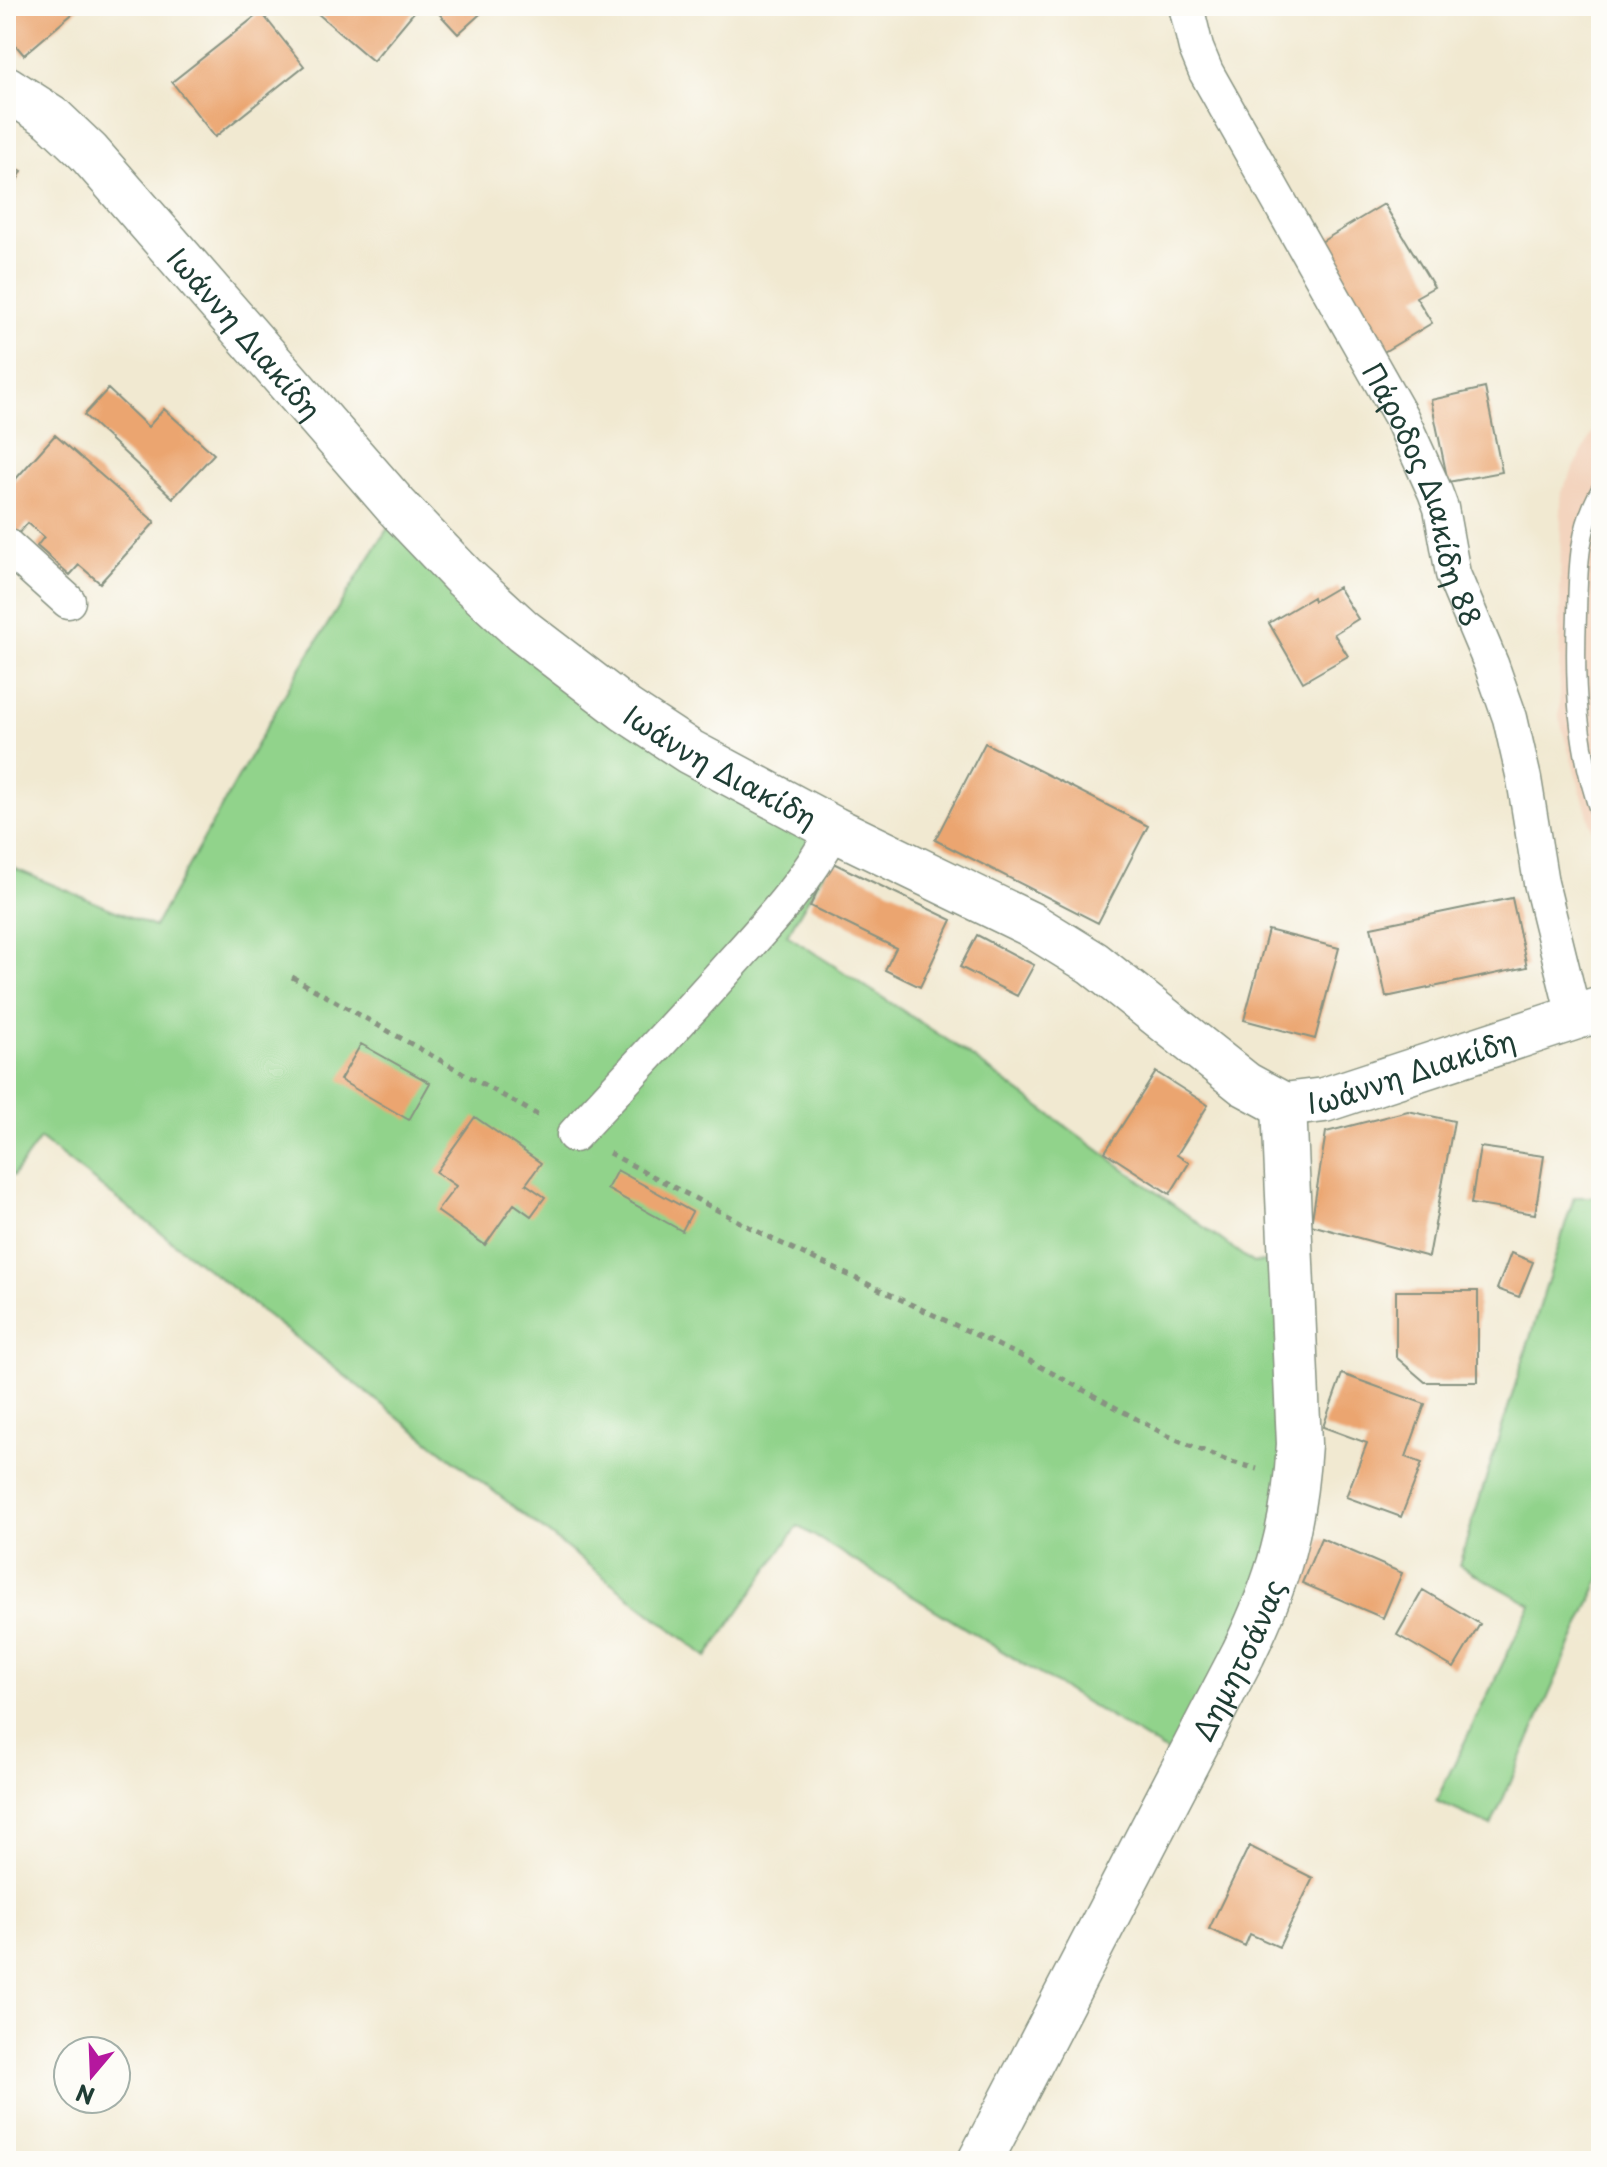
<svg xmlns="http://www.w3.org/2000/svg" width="1607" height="2167" font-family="'Playpen Sans',sans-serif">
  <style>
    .built { fill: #f3d4be }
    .green { fill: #91d38b; stroke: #588860; stroke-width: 2 }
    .building { fill: #eba56f }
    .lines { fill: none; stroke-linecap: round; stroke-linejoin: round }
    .lane-casing { stroke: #889382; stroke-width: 21 }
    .street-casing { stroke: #889382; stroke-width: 37 }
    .secondary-casing { stroke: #889382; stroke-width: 47 }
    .path { stroke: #889382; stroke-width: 5; stroke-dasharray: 6 6; stroke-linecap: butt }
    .lane { stroke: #fff; stroke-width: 18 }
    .street { stroke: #fff; stroke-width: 34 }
    .secondary { stroke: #fff; stroke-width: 44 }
    .labels { text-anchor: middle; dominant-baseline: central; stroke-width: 7; stroke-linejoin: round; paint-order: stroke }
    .street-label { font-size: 28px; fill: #1f3d34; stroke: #fdfcf7 }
  </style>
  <rect width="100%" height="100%" fill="#fdfcf7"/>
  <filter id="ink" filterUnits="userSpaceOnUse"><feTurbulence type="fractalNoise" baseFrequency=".0125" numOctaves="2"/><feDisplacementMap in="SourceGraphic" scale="16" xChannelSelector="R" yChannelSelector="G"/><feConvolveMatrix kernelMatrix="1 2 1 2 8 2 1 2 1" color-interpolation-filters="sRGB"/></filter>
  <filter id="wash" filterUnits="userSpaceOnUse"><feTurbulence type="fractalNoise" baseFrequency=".006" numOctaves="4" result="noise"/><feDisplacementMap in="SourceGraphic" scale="32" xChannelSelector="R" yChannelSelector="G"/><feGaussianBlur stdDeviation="1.8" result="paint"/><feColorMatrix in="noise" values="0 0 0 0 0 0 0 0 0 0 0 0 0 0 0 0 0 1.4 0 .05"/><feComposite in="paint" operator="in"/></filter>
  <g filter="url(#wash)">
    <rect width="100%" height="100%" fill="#f1e9d1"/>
    <path class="built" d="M1601 416V859L1559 718 1561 493Z"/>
    <path class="green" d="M391 523 841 843 787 935 955 1045 1253 1263 1280 1261 1283 1523 1180 1760 798 1526 707 1657 40 1139 13 1176 6 1170V865L154 927 293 680Z
      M1574 1197H1601V1577L1491 1826 1436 1801 1531 1605 1459 1565Z"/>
    <g id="blocks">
      <path class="building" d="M6 6H76L78 9 24 55 6 34Z
        M323 6H419L373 61 317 13Z
        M432 6H489L458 34Z
        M261 12 304 66 215 137 172 82Z
        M6 163 22 171 10 194 6 192Z
        M1384 204 1434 287 1416 297 1432 323 1382 353 1316 245Z
        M1485 388 1502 472 1448 482 1431 400Z
        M108 389 148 427 164 409 214 454 173 498 84 415Z
        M55 435 155 522 100 583 79 565 70 575 37 546 44 537 28 523 17 535 6 526V490Z
        M1338 587 1358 619 1334 634 1348 656 1303 682 1269 623 1313 597 1314 601Z
        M985 743 1148 826 1098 923 935 840Z
        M831 862 952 920 920 987 885 970 896 948 810 906Z
        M1512 898 1527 967 1386 997 1371 927Z
        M1268 930 1339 948 1315 1039 1244 1020Z
        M977 935 1034 965 1017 996 960 967Z
        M361 1044 430 1083 409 1120 340 1080Z
        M1156 1072 1208 1105 1177 1155 1189 1163 1170 1194 1105 1152Z
        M1408 1111 1454 1121 1429 1257 1311 1225 1326 1132Z
        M475 1117 541 1163 526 1184 545 1197 531 1216 514 1204 485 1245 437 1211 456 1186 436 1172Z
        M1480 1147 1544 1156 1535 1214 1471 1204Z
        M617 1170 692 1212 682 1231 607 1189Z
        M1511 1253 1533 1262 1519 1297 1497 1289Z
        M1396 1291H1478V1382H1425L1396 1357Z
        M1342 1374 1425 1404 1406 1457 1422 1463 1401 1517 1346 1497 1367 1443 1323 1427Z
        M1321 1538 1402 1573 1383 1618 1302 1583Z
        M1423 1590 1480 1624 1454 1668 1397 1635Z
        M1249 1846 1313 1878 1279 1947 1250 1934 1245 1946 1209 1929Z"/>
    </g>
  </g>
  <g filter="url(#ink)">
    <use href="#blocks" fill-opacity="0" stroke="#889382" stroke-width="2"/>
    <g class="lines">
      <g class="lane-casing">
        <path id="lane" d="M1601 489C1578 529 1578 569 1577 614 1574 683 1577 750 1601 816"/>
      </g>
      <g class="street-casing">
        <g id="street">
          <path id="s1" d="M1186 6 1196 48 1206 72 1401 417 1435 492 1441 508 1453 574 1491 664 1510 718 1524 779 1541 883 1574 1016"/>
          <path d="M6 545 68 601"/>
          <path d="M574 1135C626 1078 680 1022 731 964 770 921 808 880 834 829"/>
        </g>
      </g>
      <g class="secondary-casing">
        <g id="secondary">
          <path id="s2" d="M6 88 51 117 88 152 396 506 463 576 523 631 626 710 690 752 834 829 1030 924 1093 963 1245 1084 1284 1105 1324 1100 1601 1009"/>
          <path id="s3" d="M980 2161 1243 1654C1279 1580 1294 1526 1299 1444L1284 1105"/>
        </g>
      </g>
      <path class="path" d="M292 977 543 1118
        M609 1153 772 1239 1021 1356 1166 1435 1225 1460 1257 1469"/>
      <use href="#lane" class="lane"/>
      <use href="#street" class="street"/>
      <use href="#secondary" class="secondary"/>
    </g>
  </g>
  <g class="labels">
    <g class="street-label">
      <text stroke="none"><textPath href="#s2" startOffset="344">Ιωάννη Διακίδη</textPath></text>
      <text stroke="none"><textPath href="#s1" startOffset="546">Πάροδος Διακίδη 88</textPath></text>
      <text stroke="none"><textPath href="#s2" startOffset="992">Ιωάννη Διακίδη</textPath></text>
      <text stroke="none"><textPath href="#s2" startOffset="1784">Ιωάννη Διακίδη</textPath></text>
      <text stroke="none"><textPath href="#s3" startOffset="564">Δημητσάνας</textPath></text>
    </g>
  </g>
  <rect width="1607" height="2167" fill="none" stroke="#fdfcf7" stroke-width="32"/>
  <g transform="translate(92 2075) rotate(199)"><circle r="38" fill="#fdfcf7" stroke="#a4b0a9" stroke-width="2"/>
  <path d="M0-6L14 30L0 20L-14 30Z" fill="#b5179e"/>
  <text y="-12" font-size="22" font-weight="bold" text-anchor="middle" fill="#1f3d34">N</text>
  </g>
</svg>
